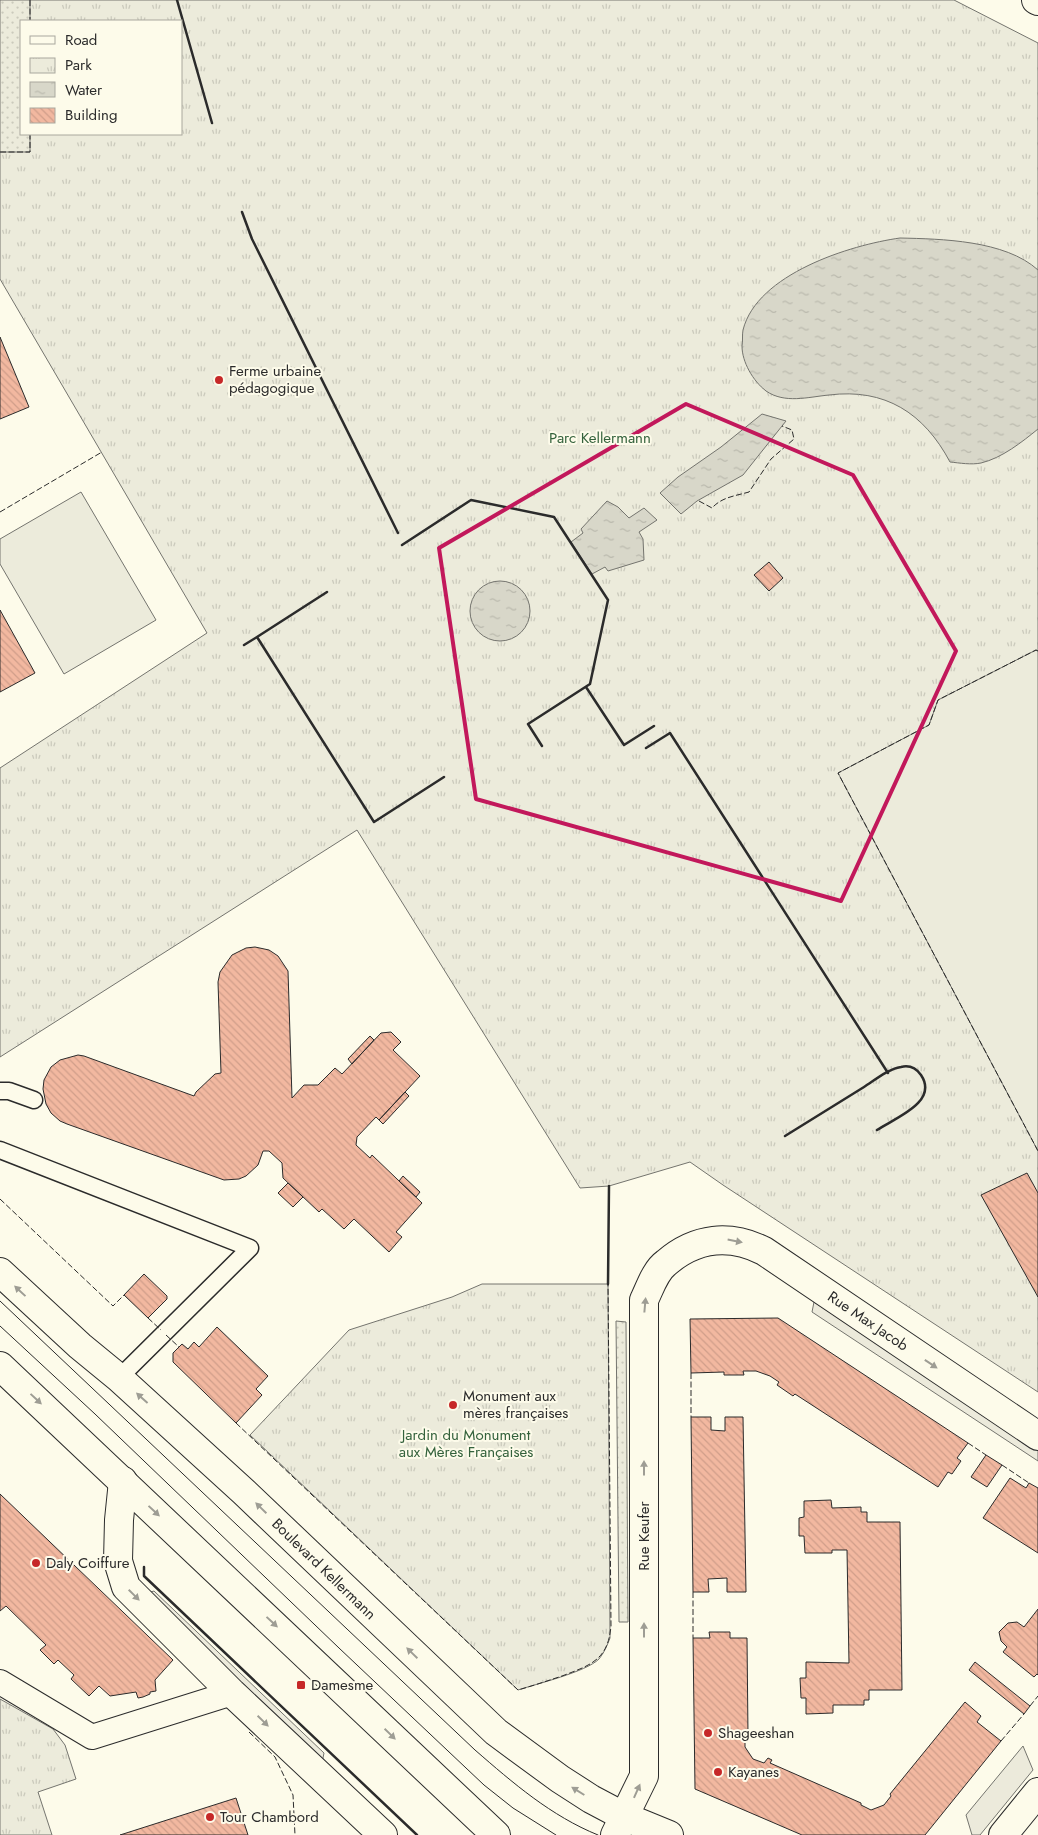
<svg xmlns="http://www.w3.org/2000/svg" width="1038" height="1835" font-family="Jost,sans-serif">
  <style>
    .grass { fill: url(#grass-dots); stroke: #74746e }
    .park { fill: url(#park-tufts); stroke: #74746e }
    .pitch { fill: #ecebdb; stroke: #74746e }
    .parking { fill: #eceadb; stroke: #74746e }
    .water { fill: url(#water-ripples); stroke: #74746e }
    .building { fill: url(#building-back-hatch); stroke: #2b2b2b }
    .lines { fill: none; stroke-linecap: round; stroke-linejoin: round }
    .service-casing { stroke: #2b2b2b; stroke-width: 19 }
    .pedestrian-casing { stroke: #2b2b2b; stroke-width: 26 }
    .minor-casing { stroke: #2b2b2b; stroke-width: 30 }
    .primary-casing { stroke: #2b2b2b; stroke-width: 30 }
    .trunk-casing { stroke: #2b2b2b; stroke-width: 30 }
    .service { stroke: #fdfbea; stroke-width: 16 }
    .pedestrian { stroke: #fdfbea; stroke-width: 24 }
    .minor { stroke: #fdfbea; stroke-width: 28 }
    .primary { stroke: #fdfbea; stroke-width: 28 }
    .trunk { stroke: #fdfbea; stroke-width: 28 }
    .tram { stroke: #2b2b2b; stroke-width: 1 }
    .fence { stroke: #2b2b2b; stroke-width: 1; stroke-dasharray: 6 2.5; stroke-linecap: butt }
    .wall { stroke: #2b2b2b; stroke-width: 2.5 }
    .oneway { fill: #9e9d94 }
    .marked { fill: none; stroke: #c2185b; stroke-width: 4; stroke-linejoin: round }
    .poi-dot { fill: #c62828; stroke: #fdfbea; stroke-width: 2 }
    .labels { text-anchor: middle; dominant-baseline: central; stroke-width: 4; stroke-linejoin: round; paint-order: stroke }
    .poi-label { font-size: 15px; fill: #2b2b2b; stroke: #fdfbea; text-anchor: start }
    .park-label { font-size: 15px; fill: #34623c; stroke: #fdfbea }
    .street-label { font-size: 15px; fill: #2b2b2b; stroke: #fdfbea }
  </style>
  <defs>
    <pattern id="grass-dots" width="8" height="8" patternUnits="userSpaceOnUse" patternTransform="scale(1.25)"><rect width="8" height="8" fill="#ecebdb"/><path d="M2 2h.1M6 6h.1" fill="none" stroke="#cbcabc" stroke-width="1.8" stroke-linecap="round"/></pattern>
    <pattern id="park-tufts" width="24" height="20" patternUnits="userSpaceOnUse" patternTransform="scale(1.25)"><rect width="24" height="20" fill="#ecebdb"/><path d="M3 7l-1-3M5 7V3M7 7l1-3M15 17l-1-3M17 17v-4M19 17l1-3" fill="none" stroke="#cbcabc"/></pattern>
    <pattern id="water-ripples" width="26" height="14" patternUnits="userSpaceOnUse" patternTransform="scale(1.25)"><rect width="26" height="14" fill="#d8d7c9"/><path d="M2 4q2-2 4 0t4 0M15 11q2-2 4 0t4 0" fill="none" stroke="#bab9ad"/></pattern>
    <pattern id="building-back-hatch" width="6" height="6" patternUnits="userSpaceOnUse" patternTransform="scale(1.25)"><rect width="6" height="6" fill="#f2b8a0"/><path d="M-1 5l2 2M0 0l6 6M5-1l2 2" fill="none" stroke="#d09e8a"/></pattern>
  </defs>
  <rect width="100%" height="100%" fill="#fdfbea"/>
  <path class="grass" d="M0 0H40L44 21H21V134H47L0 195Z
    M616 1321 626 1322 628 1622H619Z"/>
  <path class="park" d="M30 0H954L1038 43V1392L723 1185 690 1162 609 1186 580 1188 357 830 0 1057V768L207 633 0 279V152H30V134H181V21H30Z
    M482 1284H608L610 1638C607 1646 604 1653 599 1659 586 1672 536 1684 518 1690L250 1435 349 1330 452 1297Z
    M0 1699 53 1729 65 1745 76 1779 38 1792 52 1835H0Z"/>
  <path class="pitch" d="M81 492 156 620 64 674 0 564V539Z
    M1036 650 1038 651V1151L838 773 929 725 938 700Z"/>
  <path class="parking" d="M814 1302 1038 1449V1461L812 1312Z
    M154 1591 324 1753 322 1763 144 1594Z
    M1023 1746 1033 1770 980 1835H972L966 1815Z"/>
  <path class="water" d="M900 238C941 239 1005 240 1038 270V429C1022 442 1002 458 981 463 971 465 960 463 950 462 924 413 885 388 829 395 808 397 785 404 766 391 753 381 742 362 742 346 743 341 742 335 743 330 757 274 850 245 900 238Z
    M762 414 786 421 743 475 697 501 681 514 660 493 678 477 721 447Z
    M607 501 618 507 629 518 644 508 657 520 639 532 643 539 644 560 608 571 605 567 592 574 571 542 583 533 581 529Z
    M470 611a30 30 0 1 1 60 0a30 30 0 1 1-60 0Z"/>
  <path class="building" d="M0 337 29 407 0 419Z
    M769 562 783 578 769 591 754 575Z
    M0 610 35 673 0 692Z
    M255 947 269 950 278 956 288 971 292 1098 304 1085H318L335 1068 342 1074 381 1033 391 1032 401 1042 393 1050 420 1076 379 1120 376 1117 357 1137 356 1145 370 1158 372 1155 422 1203 396 1232 402 1237 389 1252 354 1219 344 1229 322 1209 319 1212 283 1178 282 1163 269 1151H263L258 1165 246 1176 239 1179 224 1180 67 1124 60 1121 51 1113 46 1104 43 1089 44 1080 51 1067 60 1060 78 1055 84 1056 194 1096 196 1092 215 1074 221 1073 218 982 220 972 232 955 246 948Z
    M370 1036 374 1040 352 1064 348 1059Z
    M405 1092 409 1096 383 1124 379 1120Z
    M1027 1173 1038 1193V1297L981 1195Z
    M403 1176 420 1192 416 1197 399 1181Z
    M288 1183 303 1197 293 1207 278 1193Z
    M144 1274 167 1296V1299L148 1318 124 1295Z
    M778 1318 968 1443 957 1458 961 1461 952 1474 948 1472 938 1487 795 1394 793 1396 777 1385 779 1382 770 1376 756 1371H743L744 1375H724V1372L691 1373 690 1319Z
    M217 1327 268 1376 256 1389 262 1395 236 1423 173 1362V1353L182 1344 188 1349 194 1342 199 1347Z
    M691 1417H711V1430L725 1431V1417H743L746 1592H727V1578L708 1579 709 1592H693Z
    M986 1455 1002 1465 987 1487 971 1477Z
    M1010 1478 1026 1488 1029 1483 1038 1488V1553L983 1518Z
    M0 1494 173 1660 155 1680 156 1691 150 1692V1694L143 1697 138 1698 136 1692 110 1696 99 1686 89 1696 71 1679 74 1675 58 1660 54 1664 40 1650 46 1645 6 1606 0 1611Z
    M831 1500 832 1508 861 1507V1512H867V1522H900L902 1690H869V1700H864V1705H833V1713L806 1714V1698H801L800 1678H806V1662L849 1663 847 1550H832V1553H805L804 1536H799V1518L804 1517V1501Z
    M1038 1609V1675L1037 1674 1034 1677 1003 1652 1007 1647 1001 1641 999 1632 1008 1623 1017 1622 1024 1627Z
    M709 1632H730V1638H747L748 1735H745V1747L753 1759 764 1763 768 1758 772 1760 770 1763 861 1803V1805L871 1810 884 1805 891 1796 890 1794 965 1702 981 1716 977 1722 1001 1741 925 1835H802L695 1789 693 1638H710Z
    M975 1662 1030 1706 1024 1714 969 1670Z
    M236 1798 248 1835H120Z"/>
  <g class="lines">
    <g class="service-casing">
      <path id="service" d="M0 1091H9L34 1100
        M0 1150 250 1248 119 1378"/>
    </g>
    <g class="pedestrian-casing">
      <path id="pedestrian" d="M0 1682 92 1737 232 1693"/>
    </g>
    <g class="minor-casing">
      <path id="minor" d="M123 1481 119 1520 118 1561 126 1587 232 1693 383 1835
        M615 1835 644 1776V1300C650 1288 655 1271 666 1263 696 1237 730 1234 764 1251L1038 1436
        M1003 1835 1038 1792"/>
    </g>
    <g class="primary-casing">
      <path id="primary" d="M0 1272 80 1346 119 1378 244 1492 496 1732 560 1779 591 1799 625 1817 669 1835
        M0 1366 496 1835"/>
    </g>
    <g class="trunk-casing">
      <path id="trunk" d="M1036 0 1038 1"/>
    </g>
    <use href="#service" class="service"/>
    <use href="#pedestrian" class="pedestrian"/>
    <use href="#minor" class="minor"/>
    <use href="#primary" class="primary"/>
    <use href="#trunk" class="trunk"/>
    <path class="tram" d="M0 1301 475 1750C513 1783 551 1816 598 1835
      M0 1326 95 1414 339 1648 484 1785 513 1808 556 1835"/>
    <path class="fence" d="M30 0V21
      M0 152H30V134
      M699 501 712 508C722 497 735 496 749 492L771 459 794 439 792 430 782 426
      M0 512 102 452
      M1038 651 1036 650 938 700 929 725 838 773 1038 1151
      M0 1199 113 1306 124 1295
      M148 1318 161 1330
      M166 1335 179 1347
      M691 1373V1417
      M236 1423 518 1690C532 1686 547 1681 562 1676 591 1665 608 1660 611 1626L608 1284
      M968 1443 986 1455
      M1002 1465 1029 1483
      M693 1592V1638
      M1030 1706 1038 1696
      M249 1732 275 1757 293 1795 295 1835
      M1001 1741 1024 1714"/>
    <path class="wall" d="M177 0 212 123
      M242 212 252 239 398 533
      M402 545 471 500 554 517 608 600 590 684 528 724 542 746
      M327 592 257 637 374 822 444 777
      M244 645 257 637
      M586 687 624 745 654 726
      M646 748 670 733 888 1073
      M785 1136C812 1119 838 1103 864 1087 875 1080 888 1069 901 1067 909 1065 916 1068 921 1075 939 1102 895 1118 877 1130
      M608 1284 609 1186
      M144 1567V1576L417 1835"/>
  </g>
  <defs><path id="oneway-solid" d="M-6-.8H1V-3.2L6.5 0L1 3.2V.8H-6Z" transform="scale(1.25)"/></defs>
  <g class="oneway">
    <use href="#oneway-solid" transform="translate(735 1241) rotate(11)"/>
    <use href="#oneway-solid" transform="translate(20 1291) rotate(-137)"/>
    <use href="#oneway-solid" transform="translate(645 1305) rotate(-85)"/>
    <use href="#oneway-solid" transform="translate(931 1364) rotate(34)"/>
    <use href="#oneway-solid" transform="translate(142 1398) rotate(-138)"/>
    <use href="#oneway-solid" transform="translate(36 1399) rotate(43)"/>
    <use href="#oneway-solid" transform="translate(644 1468) rotate(-90)"/>
    <use href="#oneway-solid" transform="translate(261 1508) rotate(-136)"/>
    <use href="#oneway-solid" transform="translate(154 1511) rotate(43)"/>
    <use href="#oneway-solid" transform="translate(134 1595) rotate(45)"/>
    <use href="#oneway-solid" transform="translate(272 1622) rotate(43)"/>
    <use href="#oneway-solid" transform="translate(644 1630) rotate(-90)"/>
    <use href="#oneway-solid" transform="translate(412 1653) rotate(-136)"/>
    <use href="#oneway-solid" transform="translate(263 1721) rotate(44)"/>
    <use href="#oneway-solid" transform="translate(390 1734) rotate(44)"/>
    <use href="#oneway-solid" transform="translate(578 1791) rotate(-148)"/>
    <use href="#oneway-solid" transform="translate(637 1791) rotate(-66)"/>
  </g>
  <path class="marked" d="M686 404 853 475 956 651 841 901 476 799 439 548Z"/>
  <g class="poi-dot">
    <circle cx="219" cy="380" r="5"/>
    <circle cx="453" cy="1405" r="5"/>
    <circle cx="36" cy="1563" r="5"/>
    <rect x="296" y="1680" width="10" height="10" rx="2.5"/>
    <circle cx="708" cy="1733" r="5"/>
    <circle cx="718" cy="1772" r="5"/>
    <circle cx="210" cy="1817" r="5"/>
  </g>
  <g class="labels">
    <g class="poi-label">
      <text x="229" y="371">Ferme urbaine<tspan x="229" dy="17">pédagogique</tspan></text>
      <text x="463" y="1396">Monument aux<tspan x="463" dy="17">mères françaises</tspan></text>
      <text x="46" y="1563">Daly Coiffure</text>
      <text x="311" y="1685">Damesme</text>
      <text x="718" y="1733">Shageeshan</text>
      <text x="728" y="1772">Kayanes</text>
      <text x="220" y="1817">Tour Chambord</text>
    </g>
    <g class="park-label">
      <text x="600" y="438">Parc Kellermann</text>
      <text x="466" y="1435">Jardin du Monument<tspan x="466" dy="17">aux Mères Françaises</tspan></text>
    </g>
    <g class="street-label">
      <text transform="translate(868 1321) rotate(34)">Rue Max Jacob</text>
      <text transform="translate(644 1536) rotate(-90)">Rue Keufer</text>
      <text transform="translate(324 1569) rotate(44)">Boulevard Kellermann</text>
    </g>
  </g>
  <rect x="20" y="20" width="162" height="115" fill="#fdfbea" stroke="#a9a89e"/>
  <rect x="30" y="36" width="25" height="8" fill="#fdfbea" stroke="#a9a89e"/>
  <text x="65" y="45" font-size="15" fill="#2b2b2b">Road</text>
  <rect x="30" y="58" width="25" height="15" fill="url(#park-tufts)" stroke="#a9a89e"/>
  <text x="65" y="70" font-size="15" fill="#2b2b2b">Park</text>
  <rect x="30" y="82" width="25" height="15" fill="url(#water-ripples)" stroke="#a9a89e"/>
  <text x="65" y="95" font-size="15" fill="#2b2b2b">Water</text>
  <rect x="30" y="108" width="25" height="15" fill="url(#building-back-hatch)" stroke="#a9a89e"/>
  <text x="65" y="120" font-size="15" fill="#2b2b2b">Building</text>
</svg>
